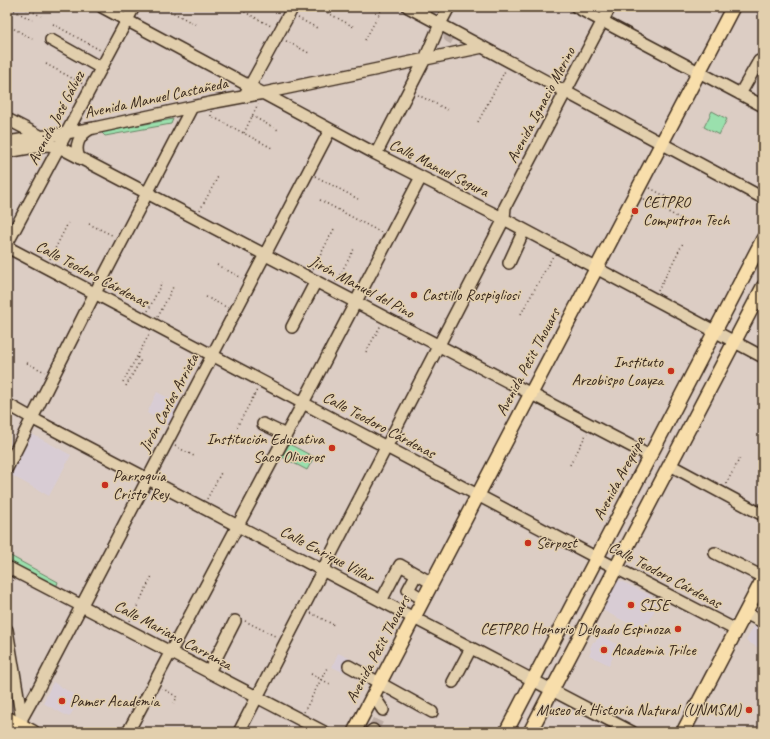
<svg xmlns="http://www.w3.org/2000/svg" width="770" height="739" font-family="Caveat,sans-serif">
  <style>
    .built { fill: #d8ccd4 }
    .green { fill: #9ae0ad; stroke: #6a8566 }
    .lines { fill: none; stroke-linecap: round; stroke-linejoin: round }
    .minor-tunnel { stroke: #bcaca3; stroke-width: 11; stroke-dasharray: 11 5.5; stroke-linecap: butt }
    .minor-casing { stroke: #3b2a1e; stroke-width: 14 }
    .major-casing { stroke: #3b2a1e; stroke-width: 16 }
    .path { stroke: #3b2a1e; stroke-width: 1.5; stroke-dasharray: 1 3; stroke-linecap: butt }
    .minor { stroke: #e2cfad; stroke-width: 11 }
    .major { stroke: #f8deab; stroke-width: 13 }
    .poi-dot { fill: #c8321e; stroke: #e2cfad; stroke-width: 1.5 }
    .labels { text-anchor: middle; dominant-baseline: central; stroke-width: 3; stroke-linejoin: round; paint-order: stroke }
    .street-label { font-size: 16px; fill: #3b2a1e; stroke: #e2cfad }
    .poi-label { font-size: 16px; fill: #3b2a1e; stroke: #e2cfad; text-anchor: start }
  </style>
  <rect width="100%" height="100%" fill="#dccdc4"/>
  <filter id="ink" filterUnits="userSpaceOnUse"><feTurbulence type="fractalNoise" baseFrequency=".025" numOctaves="2"/><feDisplacementMap in="SourceGraphic" scale="8" xChannelSelector="R" yChannelSelector="G"/><feConvolveMatrix kernelMatrix="1 2 1 2 8 2 1 2 1" color-interpolation-filters="sRGB"/></filter>
  <g filter="url(#ink)">
    <path class="built" d="M157 392 180 404 169 425 147 413Z
      M30 433 71 455 49 496 9 474Z
      M617 579 660 600 644 631 602 610Z
      M763 609V650L746 641Z
      M599 635 619 645 609 665 589 655 591 651 590 648 593 642 596 641Z
      M338 653 349 658 343 672 332 667Z
      M53 682 81 699 69 717 43 703Z"/>
    <path class="green" d="M712 111 727 119 719 135 704 127Z
      M173 119 171 124 105 136 101 132Z
      M289 444 314 457 307 470 282 457Z
      M7 554 58 582 56 588 7 561Z"/>
    <g class="lines">
      <path class="minor-tunnel" d="M449 31V37L456 41
        M373 730 383 710"/>
      <g class="minor-casing">
        <path id="minor" d="M102 7 376 154 504 219 763 357
          M408 7 763 198
          M576 7 763 106
          M51 40 101 68
          M246 93 293 7
          M740 94 759 61
          M7 119 42 137
          M7 142 66 133 94 128 210 103 264 93 483 47
          M7 152 46 145 57 146 650 456
          M376 154 425 59 440 24 449 7
          M79 158C74 146 79 135 90 129
          M7 244 134 7
          M7 247 616 568 736 630
          M509 263 524 230
          M292 327 316 281
          M7 404 39 422 632 732
          M263 424 286 435
          M670 465 763 515
          M7 468 95 293 192 107
          M715 553 763 577
          M7 567 324 732
          M416 575 408 590 423 599
          M381 601 400 565 432 583
          M745 613 763 622
          M7 630 22 720
          M349 666 432 712
          M209 672 235 621
          M453 682 471 648
          M373 695 383 710
          M22 718 37 691 330 130
          M128 732 303 403 421 177
          M239 732 504 219 505 207 610 7
          M371 732 373 730"/>
      </g>
      <g class="major-casing">
        <path id="major" d="M7 718 33 732
          M7 729 13 732
          M354 732 733 7
          M506 732 763 239
          M530 732 763 287
          M683 732 763 579"/>
      </g>
      <path class="path" d="M7 7 32 20
        M23 7 41 16
        M163 7 198 26
        M317 7 354 27
        M241 10 271 26
        M298 18 319 29
        M53 24 100 50
        M7 25 33 39
        M365 40 383 7
        M286 41 309 53
        M7 57 13 61
        M46 64 83 84
        M418 95 448 110
        M211 111V116L272 148
        M252 116 280 131
        M478 122 506 69
        M244 133 258 104
        M315 176 358 199
        M650 188 685 207
        M644 199 683 220
        M320 200 382 233
        M200 210 219 175
        M89 224 114 236
        M50 259 68 223
        M217 265 242 278
        M313 269 334 229
        M759 277 763 270
        M336 282 354 249
        M658 291 683 243
        M206 297 228 308
        M148 311 162 282
        M521 314 553 256
        M158 317 174 285
        M366 352 381 325
        M27 363 45 372
        M123 382 150 333
        M126 386 140 361 137 357
        M237 427 257 390
        M175 446 194 456
        M570 465 587 433
        M726 484 741 456
        M207 499 222 471
        M311 613 334 625
        M130 621 152 576
        M245 621 277 637
        M311 674 330 684
        M162 688 177 697 174 703
        M304 712 328 666"/>
      <use href="#minor" class="minor"/>
      <use href="#major" class="major"/>
    </g>
  </g>
  <g class="poi-dot">
    <circle cx="635" cy="211" r="4"/>
    <circle cx="414" cy="295" r="4"/>
    <circle cx="671" cy="371" r="4"/>
    <circle cx="332" cy="448" r="4"/>
    <circle cx="105" cy="485" r="4"/>
    <circle cx="528" cy="543" r="4"/>
    <circle cx="631" cy="605" r="4"/>
    <circle cx="678" cy="629" r="4"/>
    <circle cx="604" cy="650" r="4"/>
    <circle cx="62" cy="701" r="4"/>
    <circle cx="749" cy="710" r="4"/>
  </g>
  <g class="labels">
    <g class="street-label">
      <text transform="translate(156 98) rotate(-12)">Avenida Manuel Castañeda</text>
      <text transform="translate(541 105) rotate(-62)">Avenida Ignacio Merino</text>
      <text transform="translate(56 118) rotate(-62)">Avenida José Gálvez</text>
      <text transform="translate(439 168) rotate(27)">Calle Manuel Segura</text>
      <text transform="translate(92 274) rotate(28)">Calle Teodoro Cárdenas</text>
      <text transform="translate(362 287) rotate(28)">Jirón Manuel del Pino</text>
      <text transform="translate(528 362) rotate(-62)">Avenida Petit Thouars</text>
      <text transform="translate(169 403) rotate(-62)">Jirón Carlos Arrieta</text>
      <text transform="translate(379 425) rotate(28)">Calle Teodoro Cárdenas</text>
      <text transform="translate(619 478) rotate(-62)">Avenida Arequipa</text>
      <text transform="translate(327 554) rotate(28)">Calle Enrique Villar</text>
      <text transform="translate(665 575) rotate(28)">Calle Teodoro Cárdenas</text>
      <text transform="translate(173 635) rotate(28)">Calle Mariano Carranza</text>
      <text transform="translate(378 649) rotate(-62)">Avenida Petit Thouars</text>
    </g>
    <g class="poi-label">
      <text x="643" y="202">CETPRO<tspan x="643" dy="18">Computron Tech</tspan></text>
      <text x="422" y="295">Castillo Rospigliosi</text>
      <text x="663" y="362" text-anchor="end">Instituto<tspan x="663" dy="18">Arzobispo Loayza</tspan></text>
      <text x="324" y="439" text-anchor="end">Institución Educativa<tspan x="324" dy="18">Saco Oliveros</tspan></text>
      <text x="113" y="476">Parroquia<tspan x="113" dy="18">Cristo Rey</tspan></text>
      <text x="536" y="543">Serpost</text>
      <text x="639" y="605">SISE</text>
      <text x="670" y="629" text-anchor="end">CETPRO Honorio Delgado Espinoza</text>
      <text x="612" y="650">Academia Trilce</text>
      <text x="70" y="701">Pamer Academia</text>
      <text x="741" y="710" text-anchor="end">Museo de Historia Natural (UNMSM)</text>
    </g>
  </g>
  <rect width="770" height="739" fill="none" stroke="#e2cfad" stroke-width="24"/>
  <rect x="12" y="12" width="746" height="715" fill="none" stroke="#3b2a1e" stroke-width="1.5" filter="url(#ink)"/>
</svg>
